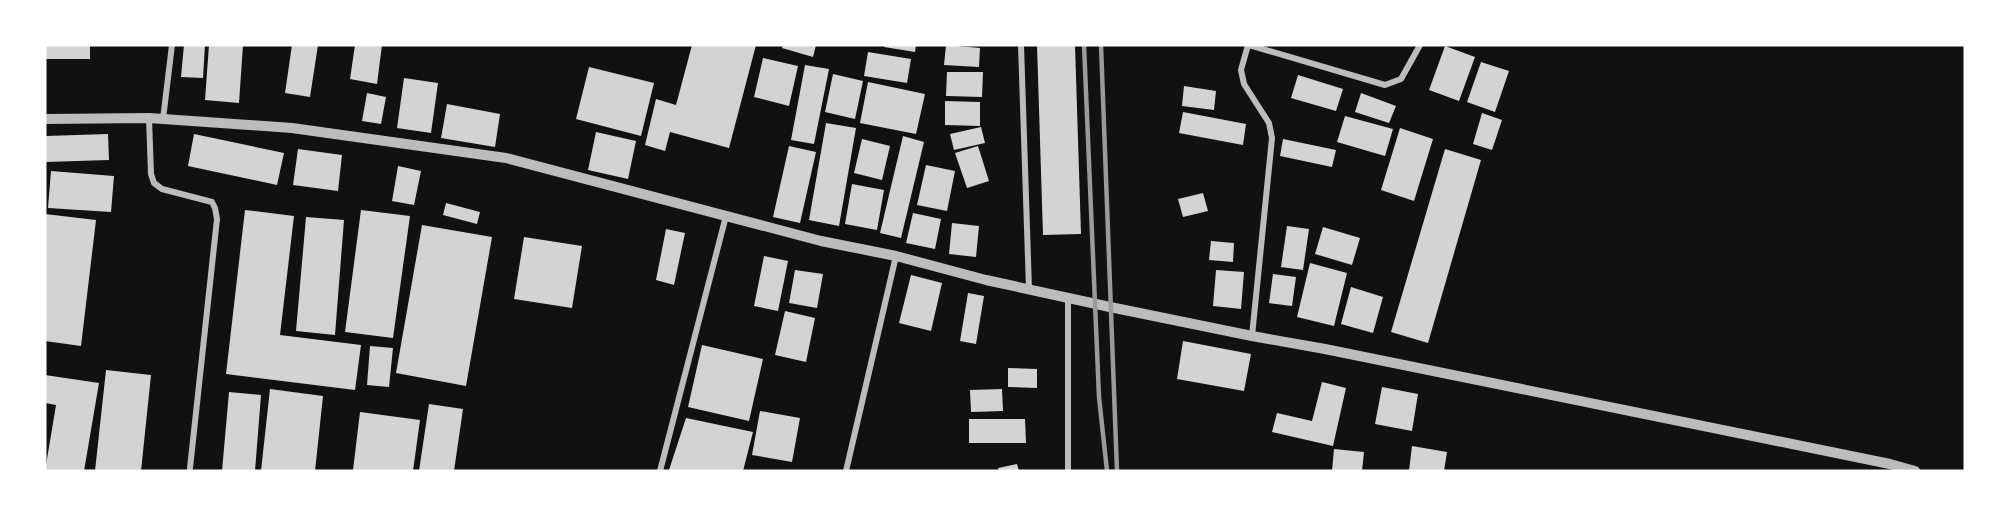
<svg xmlns="http://www.w3.org/2000/svg" width="2010" height="516" font-family="Mulish,sans-serif">
  <style>
    .building { fill: #d3d3d3 }
    .lines { fill: none; stroke-linecap: round; stroke-linejoin: round }
    .minor { stroke: #bcbcbc; stroke-width: 6 }
    .tertiary { stroke: #bcbcbc; stroke-width: 10 }
    .rail { stroke: #9a9a9a; stroke-width: 4.5 }
  </style>
  <rect width="100%" height="100%" fill="#111"/>
  <path class="building" d="M45 45H90V59H45Z
    M184 45H205L203 78 181 77Z
    M209 45H243L239 103 205 100Z
    M292 45H318L310 97 285 93Z
    M355 45H382L377 84 350 79Z
    M692 45H756L729 148 670 132 665 151 645 145 656 99 676 105Z
    M783 45H816L813 57 782 48Z
    M885 45H916L915 52 884 47Z
    M946 45 980 48 979 67 944 65Z
    M1037 45H1075L1081 234 1043 235Z
    M1445 46 1475 57 1459 101 1429 90Z
    M868 52 911 59 907 83 864 76Z
    M763 58 798 66 789 106 754 97Z
    M1481 62 1509 71 1495 112 1467 102Z
    M805 65 829 69 814 144 791 140Z
    M589 67 654 83 641 136 576 119Z
    M947 72H983L982 97 946 96Z
    M833 74 863 81 855 119 825 112Z
    M1298 75 1343 89 1336 111 1291 98Z
    M404 78 438 83 431 133 397 128Z
    M868 82 925 94 916 134 860 123Z
    M1184 86 1216 91 1214 110 1182 106Z
    M367 93 386 97 381 124 362 121Z
    M1361 93 1396 106 1389 123 1355 112Z
    M945 101 980 102V126L945 125Z
    M447 104 500 114 495 147 441 138Z
    M1183 112 1246 124 1243 145 1179 133Z
    M1482 113 1502 120 1492 150 1473 144Z
    M1345 116 1393 129 1385 156 1337 142Z
    M826 123 856 128 839 226 809 220Z
    M981 127 985 143 954 150 950 134Z
    M1400 128 1433 139 1414 201 1381 190Z
    M596 132 636 141 628 179 588 170Z
    M108 134 109 160 45 162V136Z
    M194 134 284 153 277 185 188 166Z
    M903 136 924 142 901 238 880 233Z
    M862 139 890 146 882 180 854 173Z
    M1283 139 1336 150 1332 167 1280 156Z
    M789 146 816 152 800 223 773 217Z
    M978 146 989 181 967 188 955 153Z
    M298 149 342 155 338 191 293 185Z
    M1445 149 1481 160 1428 343 1391 332Z
    M926 165 955 171 947 211 917 205Z
    M398 166 421 171 414 205 392 201Z
    M51 171 114 176 111 212 48 208Z
    M852 184 884 190 877 230 845 224Z
    M1203 193 1208 211 1183 217 1178 199Z
    M446 203 480 212 477 224 443 215Z
    M245 210 294 216 280 335 361 345 355 390 226 374Z
    M361 210 410 216 393 338 345 332Z
    M913 213 941 219 935 249 906 243Z
    M45 214 96 220 81 346 45 341Z
    M306 217 344 220 335 335 296 331Z
    M952 223 979 226 976 257 949 254Z
    M422 225 492 237 466 386 396 373Z
    M1287 226 1309 229 1303 270 1281 267Z
    M1323 227 1360 238 1352 265 1315 254Z
    M666 229 685 233 674 285 656 280Z
    M524 237 582 246 572 308 514 299Z
    M1211 241 1234 243 1233 262 1209 260Z
    M764 256 788 261 778 311 754 306Z
    M1310 263 1347 273 1334 326 1297 317Z
    M795 270 823 274 817 308 789 303Z
    M1216 270 1244 272 1241 309 1213 306Z
    M1273 274 1296 277 1292 306 1269 303Z
    M911 275 942 283 931 331 899 323Z
    M1351 287 1383 297 1373 333 1341 324Z
    M968 293 984 296 976 344 960 341Z
    M785 311 815 318 806 362 775 355Z
    M1183 341 1251 354 1244 391 1177 379Z
    M702 345 763 359 749 421 688 407Z
    M370 346 393 348 389 387 367 385Z
    M1008 368 1037 369V388L1008 387Z
    M106 370 151 375 141 471H95Z
    M45 375 99 383 84 471H45L56 405 45 403Z
    M1322 382 1346 388 1333 446 1272 432 1277 413 1312 421Z
    M1382 387 1418 394 1412 431 1375 424Z
    M270 389 323 396 315 471H261Z
    M1002 389 1003 411 971 412 970 390Z
    M229 392 261 395 255 471H222Z
    M429 404 463 409 454 471H419Z
    M760 411 800 418 792 462 752 455Z
    M360 412 420 420 413 471 353 470Z
    M686 418 753 432 743 471 669 470Z
    M969 419H1025L1026 443H969Z
    M1412 446 1447 452 1444 471H1409Z
    M1334 449 1364 452 1362 471H1332Z
    M1017 464 1019 471H999L998 468Z"/>
  <g class="lines">
    <path class="minor" d="M1021 45 1029 289
      M1248 45 1241 70 1244 84 1269 123 1272 138 1252 336
      M1249 45 1385 85 1401 79 1420 45
      M149 118 151 174 154 183 162 189 212 202 215 208 217 219 190 468
      M163 119 172 45
      M1068 298V469
      M660 471 726 216
      M846 471 896 256"/>
    <path class="tertiary" d="M45 119 149 118 292 128 506 158 821 241 896 256 986 280 1110 307 1252 336 1325 349 1890 464 1915 471"/>
    <path class="rail" d="M1084 45 1099 397 1107 471
      M1101 45 1117 471"/>
  </g>
  <rect width="2010" height="516" fill="none" stroke="#ffffff" stroke-width="93"/>
</svg>
